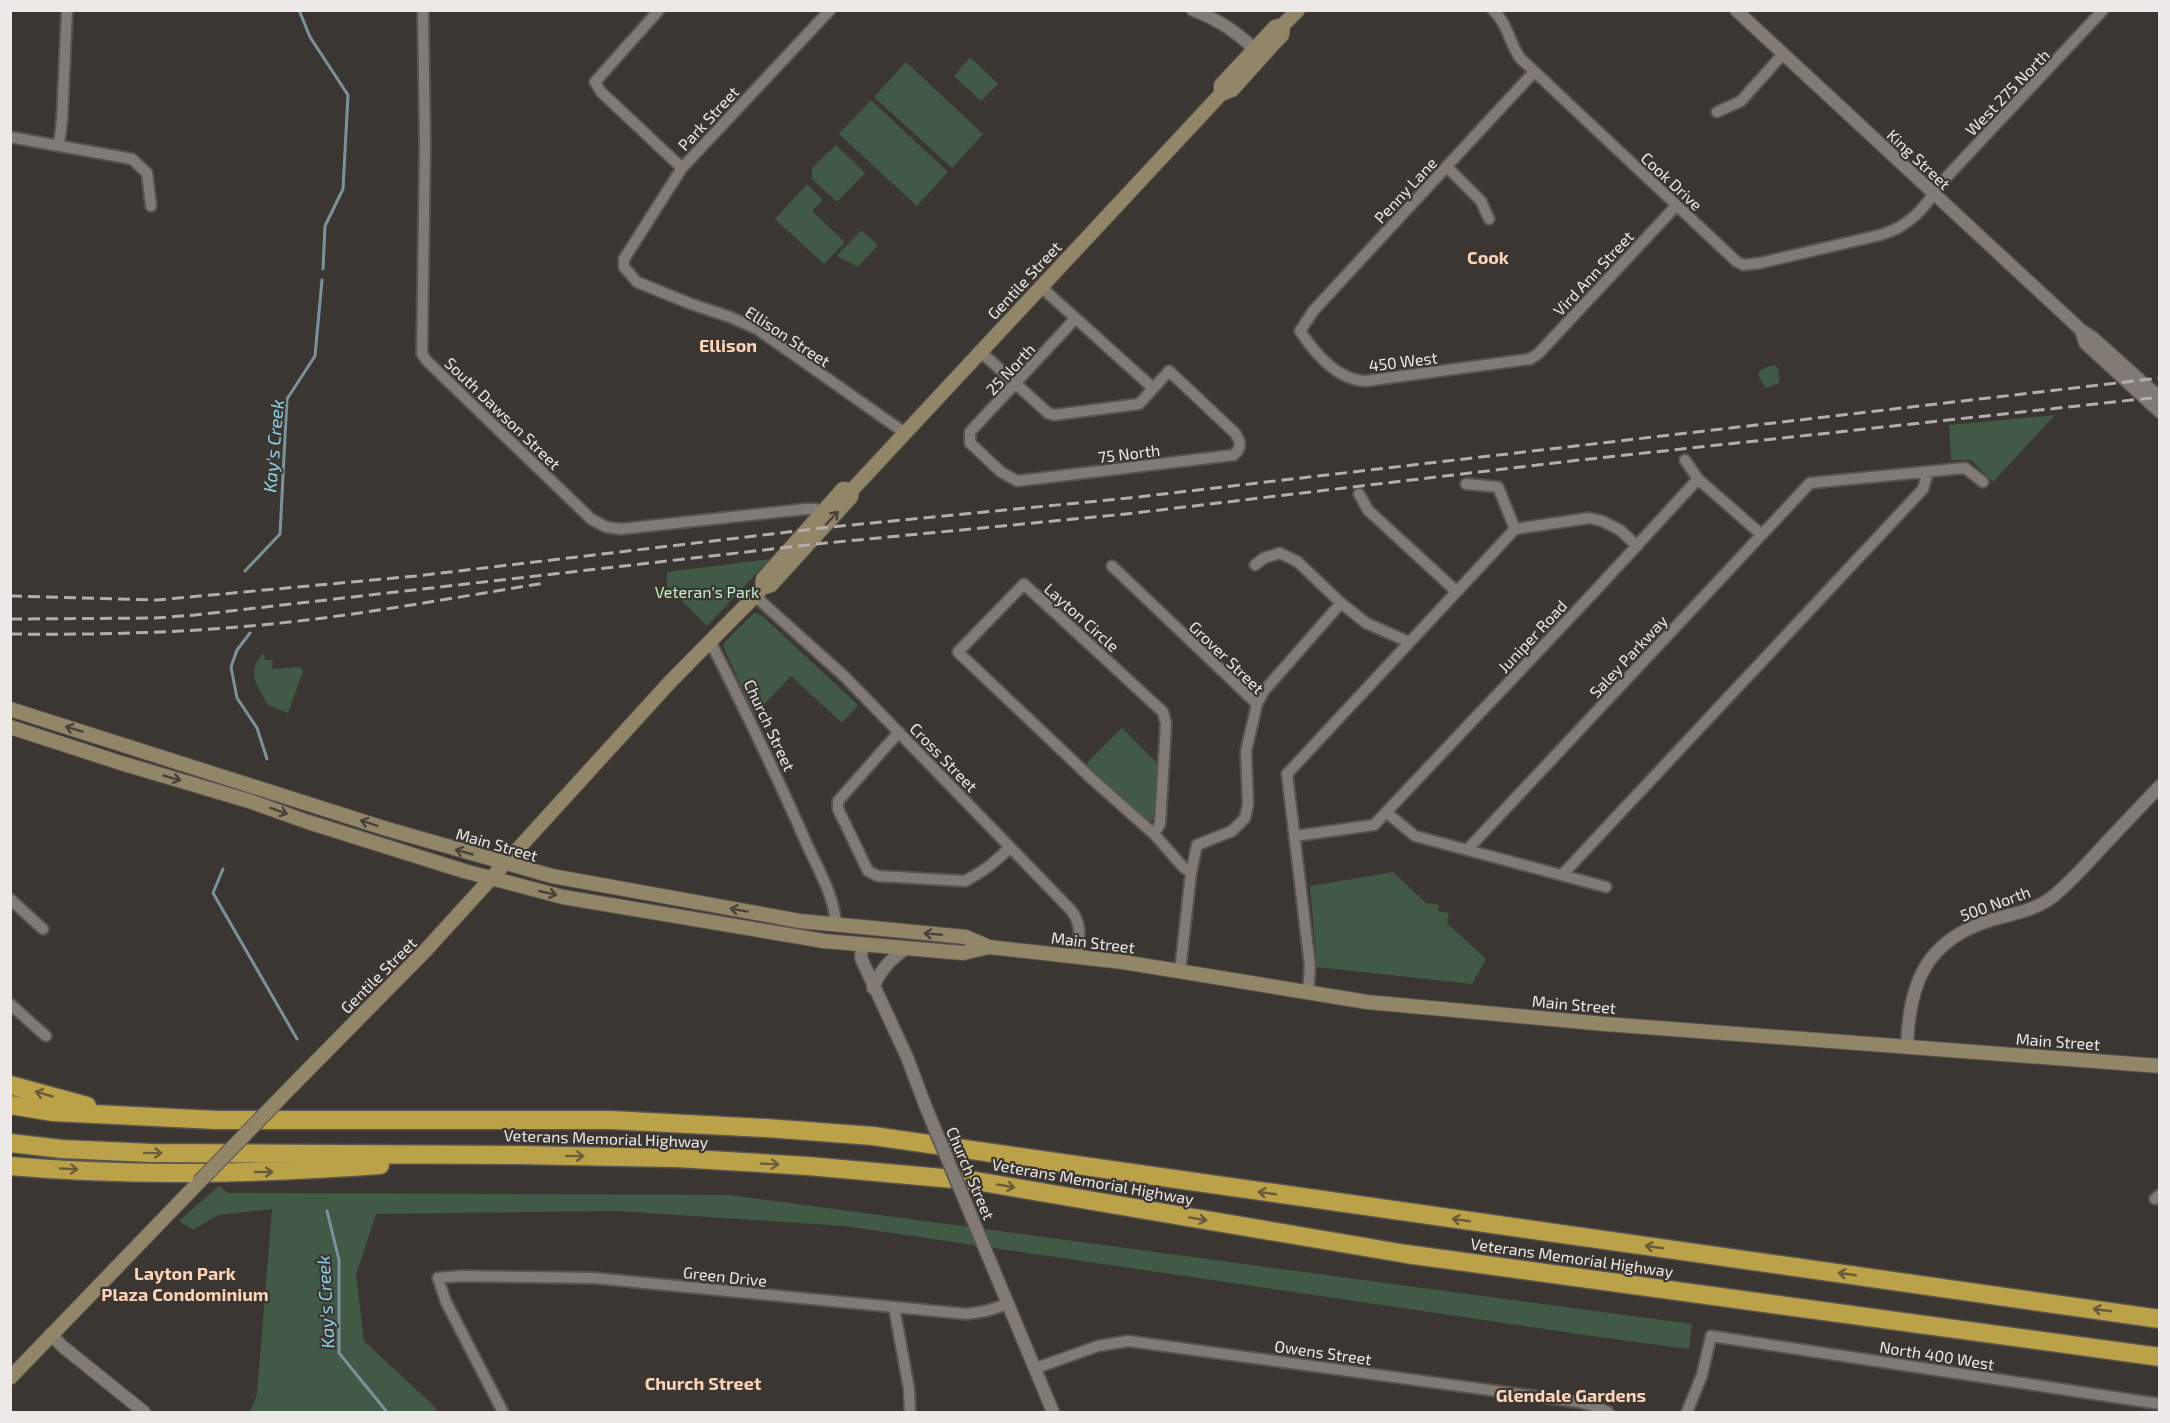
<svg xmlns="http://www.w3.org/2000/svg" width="2170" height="1423" font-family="'Exo 2',sans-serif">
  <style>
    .green { fill: #415947 }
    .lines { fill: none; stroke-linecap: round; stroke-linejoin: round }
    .stream { stroke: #7a939b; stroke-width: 3 }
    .minor-casing { stroke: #58534f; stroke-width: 14 }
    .tertiary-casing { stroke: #58534f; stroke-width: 15 }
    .secondary-casing { stroke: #58534f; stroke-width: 16 }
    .motorway-casing { stroke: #58534f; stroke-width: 21 }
    .minor { stroke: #817a75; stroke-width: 10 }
    .tertiary { stroke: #817a75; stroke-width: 12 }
    .secondary { stroke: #928668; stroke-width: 14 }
    .motorway { stroke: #bba249; stroke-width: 18 }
    .rail { stroke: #b3aeab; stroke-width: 3; stroke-dasharray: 12 6; stroke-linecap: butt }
    .tertiary-bridge-casing { stroke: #58534f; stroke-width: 15; stroke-linecap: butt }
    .secondary-bridge-casing { stroke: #58534f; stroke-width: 16; stroke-linecap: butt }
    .tertiary-bridge { stroke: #817a75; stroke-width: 12 }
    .secondary-bridge { stroke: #928668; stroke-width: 14 }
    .oneway { stroke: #49423a }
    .oneway2 { stroke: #685c3a }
    .labels { text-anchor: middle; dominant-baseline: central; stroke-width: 4.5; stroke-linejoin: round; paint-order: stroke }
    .street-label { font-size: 16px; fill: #ede9e6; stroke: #3c3632 }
    .park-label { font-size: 16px; fill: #bef4cb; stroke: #3c3632 }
    .neighbourhood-label { font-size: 18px; font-weight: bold; fill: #fdd4b8; stroke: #3c3632 }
    .water-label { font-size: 18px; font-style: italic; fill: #8cd3ea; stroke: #3c3632 }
  </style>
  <rect width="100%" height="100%" fill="#3c3632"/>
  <path class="green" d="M970 57 998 84 981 101 954 76Z
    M906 62 983 134 952 168 874 97Z
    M871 100 948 172 917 206 839 134Z
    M836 145 865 173 837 202 812 179V168Z
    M807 184 823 200 812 211 845 242 824 264 775 219Z
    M861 230 878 245 858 267 837 256Z
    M1774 365 1778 368 1780 381 1777 384 1767 388 1763 384 1758 374 1762 369Z
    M2055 415 1993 482 1971 460H1951L1949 425Z
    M770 559 707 626 667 586V572Z
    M754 613 760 614 858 705 842 723 791 676 754 715 723 646 725 642Z
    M264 653 265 660H273L272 669 300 667 303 671 288 713 268 705C257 684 245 673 264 653Z
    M1122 728 1158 764 1154 817 1151 821 1147 822 1086 764Z
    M1393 872 1426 903 1439 905 1438 911 1449 913 1447 923 1486 959 1472 984 1317 967 1310 886Z
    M219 1186 228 1193 730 1195 1692 1324 1689 1349 1599 1337 845 1226 617 1211 376 1214 356 1275 364 1341 436 1408V1412H250L257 1394 272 1209 218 1215 193 1230 179 1221Z"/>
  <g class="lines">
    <path class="stream" d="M299 10 310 37 348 95 343 189 325 226 323 269
      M245 571 280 534 287 399 315 356 322 280
      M250 633 237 650 231 667 237 698 257 728 267 759
      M223 869 213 893 297 1039
      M327 1211 339 1260V1353L387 1412"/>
    <g class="minor-casing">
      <path id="minor" d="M423 10 425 145 422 354 427 361 591 519 606 527 621 529 806 509H816L821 513
        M659 10 595 82 601 92 682 168
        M830 10 682 168 624 259V267L637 282 691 304 730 317 757 329 905 433
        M1493 10C1508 24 1509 42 1520 58L1736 261 1743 265 1760 263 1880 235C1909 227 1925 208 1941 183L2103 10
        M1534 72 1314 310 1300 331C1314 352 1337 380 1365 381L1530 359 1538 354 1676 206
        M1717 112 1741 101 1783 54
        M10 137 132 159 147 173 151 206
        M59 144 62 120 67 10
        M1447 167 1481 201 1489 219
        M1041 287 1153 388
        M981 352 1048 413 1054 415 1139 404 1169 371 1235 433C1241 443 1242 447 1234 455L1017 481 1001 472 970 443V432L1075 319
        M1685 460 1698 479 1762 535
        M1466 484 1498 487 1515 529
        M1359 494 1368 510 1456 591
        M1255 565 1264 558 1280 553 1298 562 1341 603 1366 623 1409 642
        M1112 566 1257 704 1246 751 1248 804 1245 818 1232 831 1197 845 1191 873 1180 971
        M755 596 845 677 1070 909C1083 924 1079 938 1077 956
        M710 641C743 706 775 772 805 840 815 864 837 899 835 925
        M1257 704 1263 692 1341 603
        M899 732 838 801V809L868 871 878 876 965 881C983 872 997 861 1010 847
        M1386 812 1415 836 1606 887
        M1154 834 1160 824 1166 724 1163 712 1024 584 958 652 1092 779 1154 834 1183 867 1191 873
        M1295 836 1374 825 1596 590 1698 479
        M1468 849 1810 483 1965 468 1983 482
        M1562 875 1923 489 1928 472
        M10 899 43 929
        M1308 993 1310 966 1287 774 1515 529 1589 518 1602 521 1620 530 1637 546
        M10 1004 46 1036
        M2155 1199 2160 1195
        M894 1307 909 1389 910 1412
        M1036 1368 1098 1346 1128 1341 1578 1402 1597 1407 1608 1412
        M503 1412 446 1302 438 1278 460 1276 594 1278 967 1314 986 1311 1008 1304
        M1687 1412 1702 1375 1711 1336 2160 1404"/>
    </g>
    <g class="tertiary-casing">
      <path id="tertiary" d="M1193 10C1217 19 1236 31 1254 49
        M1736 10 2081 330 2092 337 2160 398
        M2081 330 2085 343 2160 412
        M862 946 861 958 907 1057 927 1110
        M873 988C881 969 889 961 905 949
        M1907 1046C1909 983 1926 940 1991 920 2012 914 2033 911 2051 898 2070 883 2087 864 2103 846 2122 826 2141 806 2160 786
        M970 1213 1053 1412
        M51 1334 62 1346 144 1412"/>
    </g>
    <g class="secondary-casing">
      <path id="secondary" d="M1221 94V85L1275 27 1283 25 1298 10
        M762 588 771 585 851 497 852 490 1221 94 1232 90 1276 41 1282 35 1283 25
        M10 709 387 829 552 876 800 921 966 937 989 947 1123 962 1367 1002 1605 1024 2160 1066
        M10 727 121 763 249 801 308 822 464 871 563 897 824 941 963 953 989 947
        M291 1087 425 951 670 682 755 596 762 588 763 579 843 489 852 490
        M10 1378 199 1182"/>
    </g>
    <g class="motorway-casing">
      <path id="motorway" d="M10 1085 87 1106
        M10 1105 53 1112 216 1120H610L766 1128 873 1136 2160 1319
        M10 1143 62 1149 151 1153 517 1155 676 1158 808 1166 976 1181 1406 1254 2160 1357
        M10 1166C133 1177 258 1174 380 1165"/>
    </g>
    <use href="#minor" class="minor"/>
    <use href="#tertiary" class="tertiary"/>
    <use href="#secondary" class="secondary"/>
    <use href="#motorway" class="motorway"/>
    <path class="rail" d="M10 596 157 600 416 576 831 527 1129 498 2160 378
      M10 619 155 618 195 615 816 544 1126 514 1571 461 2160 397
      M10 634C94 635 178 633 261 625 356 616 451 598 545 583"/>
    <g class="tertiary-bridge-casing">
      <path id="tertiary-bridge" d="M927 1110 970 1213"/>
    </g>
    <g class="secondary-bridge-casing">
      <path id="secondary-bridge" d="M199 1182 291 1087"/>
    </g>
    <use href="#tertiary-bridge" class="tertiary-bridge"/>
    <use href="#secondary-bridge" class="secondary-bridge"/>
  </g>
  <defs><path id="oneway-shaft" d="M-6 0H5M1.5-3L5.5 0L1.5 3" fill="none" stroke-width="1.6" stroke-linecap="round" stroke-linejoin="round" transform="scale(1.5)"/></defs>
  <g class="oneway">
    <use href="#oneway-shaft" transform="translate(832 518) rotate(-47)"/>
    <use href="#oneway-shaft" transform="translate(74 729) rotate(-163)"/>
    <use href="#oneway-shaft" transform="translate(172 778) rotate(16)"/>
    <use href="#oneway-shaft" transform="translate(279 811) rotate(20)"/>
    <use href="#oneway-shaft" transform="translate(369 823) rotate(-162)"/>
    <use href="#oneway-shaft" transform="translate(464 852) rotate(-164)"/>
    <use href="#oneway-shaft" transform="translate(548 893) rotate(13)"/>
    <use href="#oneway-shaft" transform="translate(739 910) rotate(-170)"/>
    <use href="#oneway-shaft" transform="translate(933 934) rotate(-175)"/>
  </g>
  <g class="oneway2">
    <use href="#oneway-shaft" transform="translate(44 1094) rotate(-164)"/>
    <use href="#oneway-shaft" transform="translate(153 1153) rotate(1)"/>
    <use href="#oneway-shaft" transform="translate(575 1156) rotate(1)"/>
    <use href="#oneway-shaft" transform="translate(770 1164) rotate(3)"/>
    <use href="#oneway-shaft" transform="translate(69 1169) rotate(3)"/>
    <use href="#oneway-shaft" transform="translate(264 1172)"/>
    <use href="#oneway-shaft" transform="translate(1006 1186) rotate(10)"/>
    <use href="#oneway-shaft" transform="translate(1267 1193) rotate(-172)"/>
    <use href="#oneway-shaft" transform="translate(1198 1219) rotate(10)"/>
    <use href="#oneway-shaft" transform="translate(1461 1220) rotate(-172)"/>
    <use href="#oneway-shaft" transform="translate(1654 1247) rotate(-172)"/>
    <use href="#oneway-shaft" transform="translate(1847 1274) rotate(-172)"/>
    <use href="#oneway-shaft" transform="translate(2102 1310) rotate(-172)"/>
  </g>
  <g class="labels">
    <g class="street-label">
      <text transform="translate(2007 92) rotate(-46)">West 275 North</text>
      <text transform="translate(708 118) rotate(-47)">Park Street</text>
      <text transform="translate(1919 159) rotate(43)">King Street</text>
      <text transform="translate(1672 181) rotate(43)">Cook Drive</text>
      <text transform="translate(1405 190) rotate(-47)">Penny Lane</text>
      <text transform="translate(1593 273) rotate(-47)">Vird Ann Street</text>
      <text transform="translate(1024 280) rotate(-47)">Gentile Street</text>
      <text transform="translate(788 336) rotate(33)">Ellison Street</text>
      <text transform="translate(1403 361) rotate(-7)">450 West</text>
      <text transform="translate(1010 369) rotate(-47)">25 North</text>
      <text transform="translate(503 413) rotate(44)">South Dawson Street</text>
      <text transform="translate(1129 453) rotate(-7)">75 North</text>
      <text transform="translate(1082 617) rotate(42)">Layton Circle</text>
      <text transform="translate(1532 636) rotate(-47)">Juniper Road</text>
      <text transform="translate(1628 656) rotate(-47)">Saley Parkway</text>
      <text transform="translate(1227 657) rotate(44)">Grover Street</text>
      <text transform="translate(770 725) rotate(65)">Church Street</text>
      <text transform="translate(944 757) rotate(46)">Cross Street</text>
      <text transform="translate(497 844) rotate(16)">Main Street</text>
      <text transform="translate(1995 903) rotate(-20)">500 North</text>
      <text transform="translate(1093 942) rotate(7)">Main Street</text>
      <text transform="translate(378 975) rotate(-45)">Gentile Street</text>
      <text transform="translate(1574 1004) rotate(5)">Main Street</text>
      <text transform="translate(2058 1041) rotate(4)">Main Street</text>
      <text transform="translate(606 1138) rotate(2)">Veterans Memorial Highway</text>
      <text transform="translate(971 1173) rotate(67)">Church Street</text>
      <text transform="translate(1093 1181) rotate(10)">Veterans Memorial Highway</text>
      <text transform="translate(1572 1257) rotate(8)">Veterans Memorial Highway</text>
      <text transform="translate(725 1276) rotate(6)">Green Drive</text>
      <text transform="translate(1323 1352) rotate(8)">Owens Street</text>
      <text transform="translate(1937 1355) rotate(9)">North 400 West</text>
    </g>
    <g class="park-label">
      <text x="707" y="591">Veteran's Park</text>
    </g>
    <g class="neighbourhood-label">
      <text x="1488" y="257">Cook</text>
      <text x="728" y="345">Ellison</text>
      <text x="185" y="1273">Layton Park<tspan x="185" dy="21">Plaza Condominium</tspan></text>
      <text x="703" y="1383">Church Street</text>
      <text x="1571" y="1395">Glendale Gardens</text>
    </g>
    <g class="water-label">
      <text transform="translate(273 446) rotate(-85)">Kay's Creek</text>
      <text transform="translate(325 1302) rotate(-93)">Kay's Creek</text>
    </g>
  </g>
  <rect width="2170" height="1423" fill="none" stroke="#ede9e6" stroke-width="24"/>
</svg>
